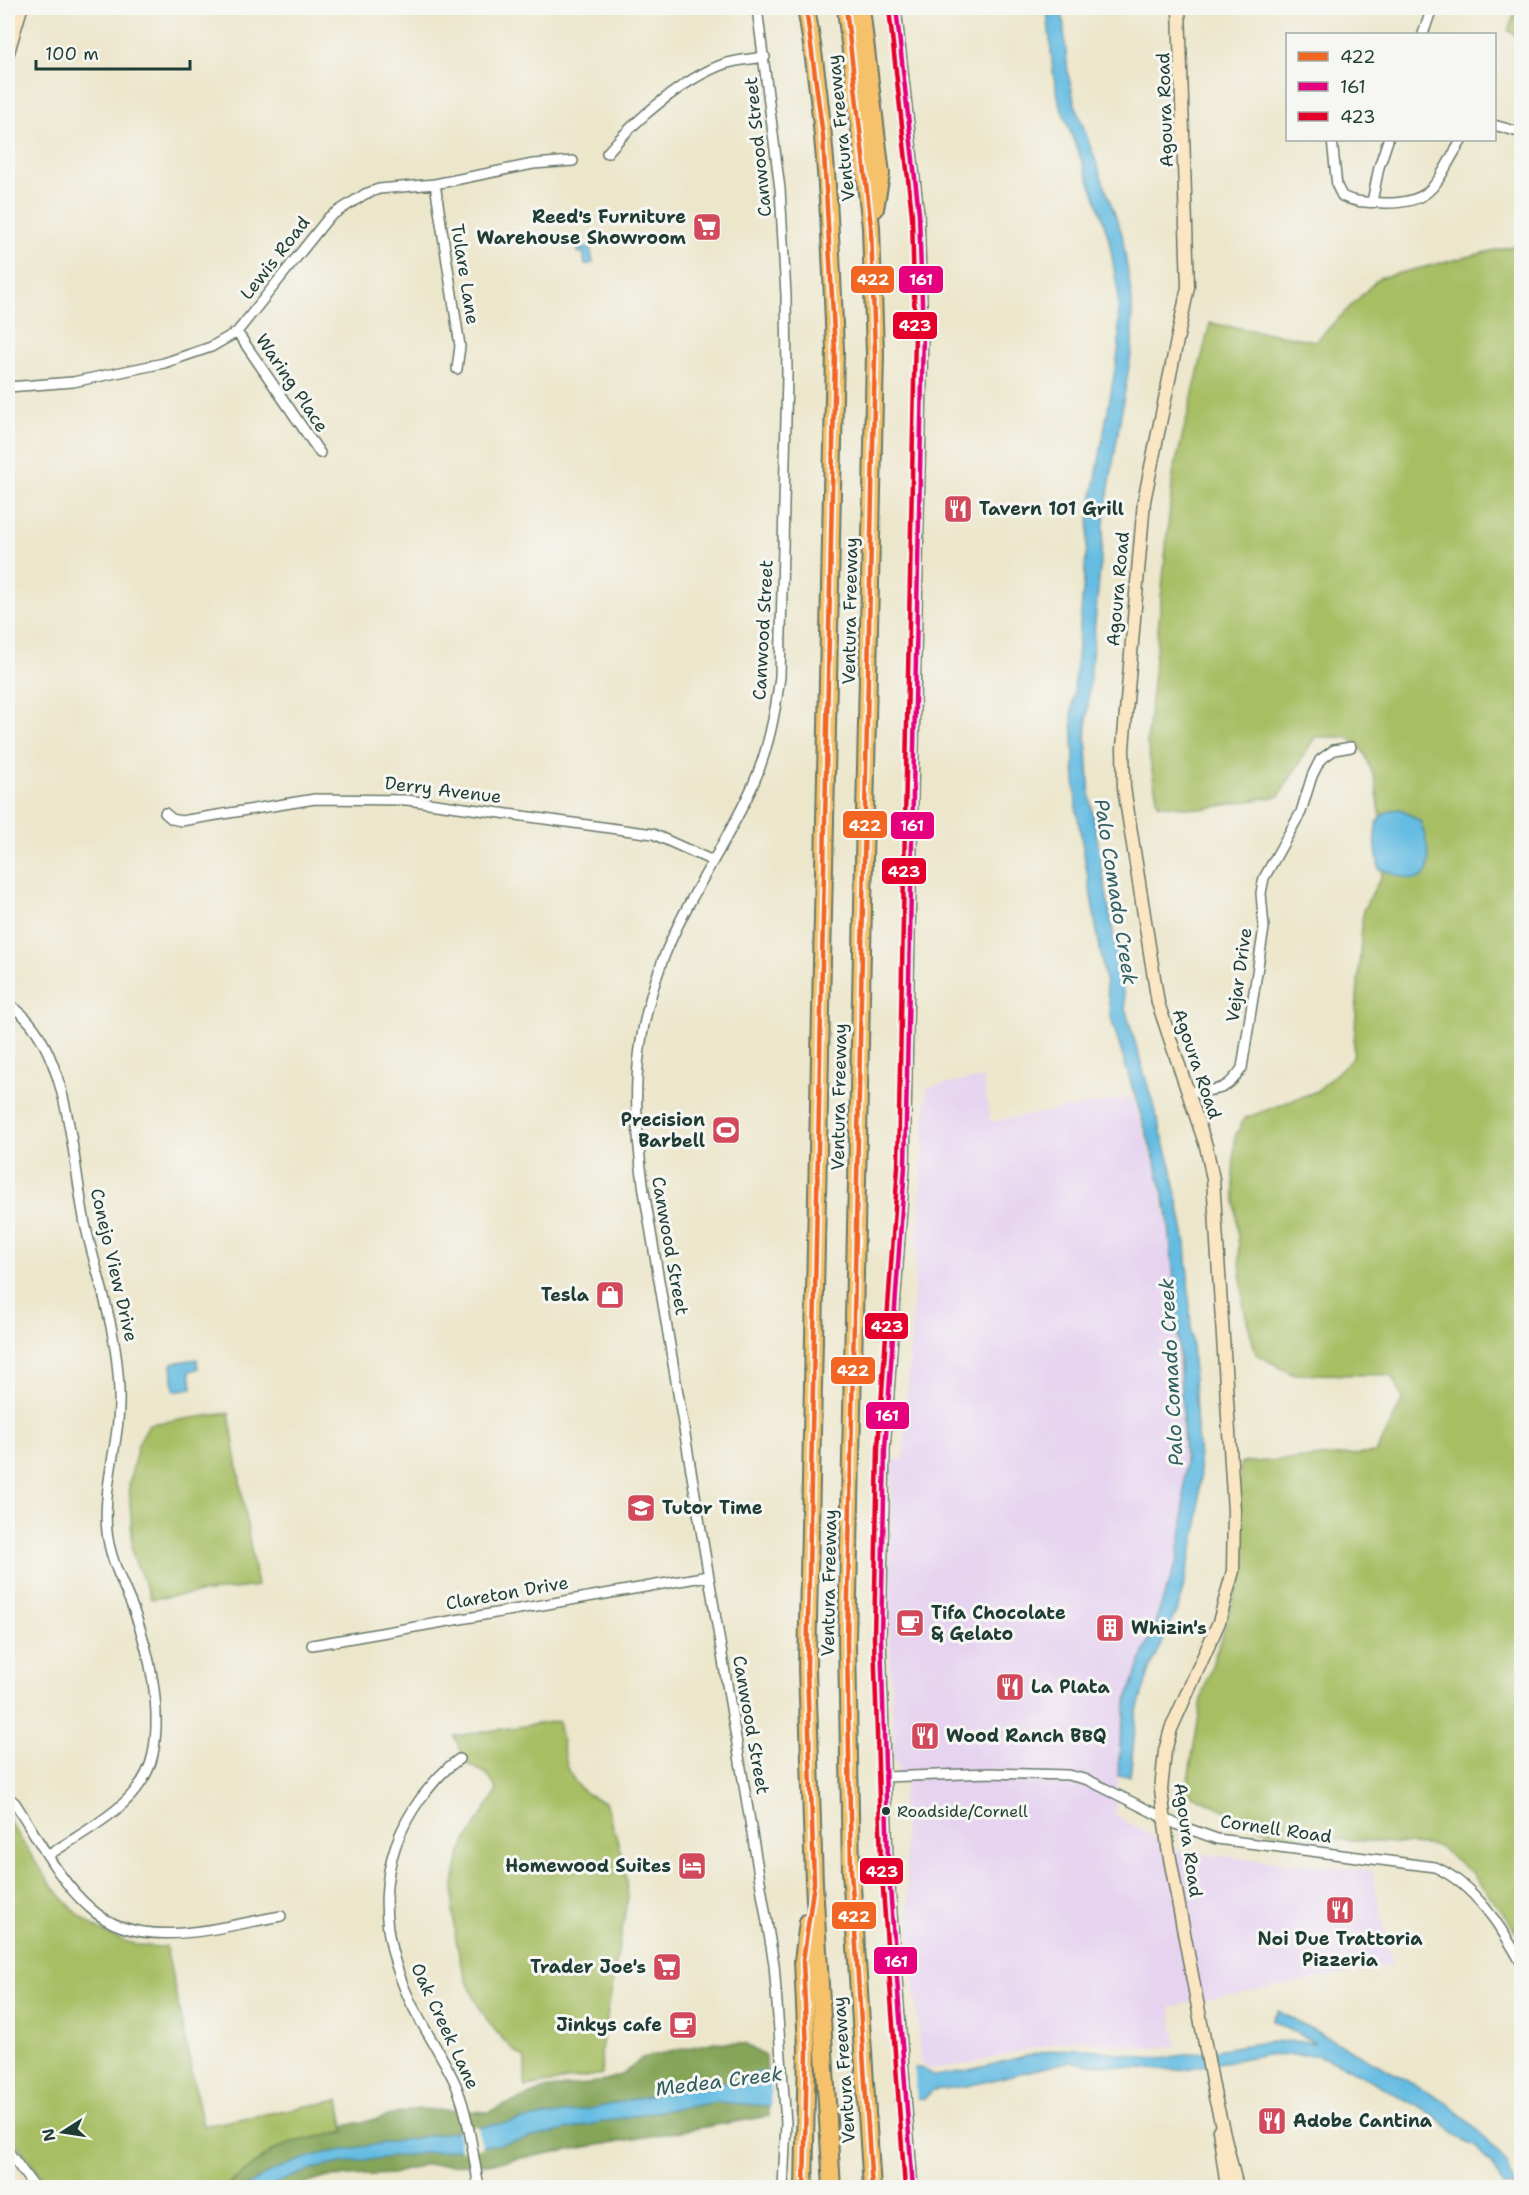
<svg xmlns="http://www.w3.org/2000/svg" width="1529" height="2195" font-family="'Shantell Sans',sans-serif">
  <style>
    .built { fill: #e6d3f0 }
    .green { fill: #a7be63; stroke: #637e4c; stroke-width: 1.5 }
    .forest { fill: #85a559; stroke: #527146; stroke-width: 1.5 }
    .water { fill: #65bce2; stroke: #427c8b; stroke-width: 1.5 }
    .pier { fill: #ece6cb }
    .lines { fill: none; stroke-linecap: round; stroke-linejoin: round }
    .street-casing { stroke: #677869; stroke-width: 12 }
    .secondary-casing { stroke: #677869; stroke-width: 15 }
    .highway-casing { stroke: #677869; stroke-width: 20 }
    .street { stroke: #fff; stroke-width: 9 }
    .secondary { stroke: #fbe6c4; stroke-width: 12 }
    .highway { stroke: #f5c16b; stroke-width: 16 }
    .bus-1-casing { stroke: #f6f6f2; stroke-width: 9 }
    .bus-2-casing { stroke: #f6f6f2; stroke-width: 9 }
    .bus-3-casing { stroke: #f6f6f2; stroke-width: 9 }
    .bus-1 { stroke: #f26522; stroke-width: 4.5 }
    .bus-2 { stroke: #e5007d; stroke-width: 4.5 }
    .bus-3 { stroke: #e4002b; stroke-width: 4.5 }
    .bus-dot { fill: #1f3d34; stroke: #f6f6f2; stroke-width: 2 }
    .labels { text-anchor: middle; dominant-baseline: central; stroke-width: 6; stroke-linejoin: round; paint-order: stroke }
    .bus-label { font-size: 16px; fill: #1f3d34; stroke: #f6f6f2; text-anchor: start }
    .street-label { font-size: 18px; fill: #1f3d34; stroke: #f6f6f2 }
    .poi-label { font-size: 18px; font-weight: bold; fill: #1f3d34; stroke: #f6f6f2; text-anchor: start }
    .water-label { font-size: 20px; font-style: italic; fill: #305d60; stroke: #f6f6f2 }
    .line-badge { stroke: #f6f6f2; stroke-width: 2 }
    .badge-label { font-size: 16px; text-anchor: middle; font-weight: bold; fill: #fff }
  </style>
  <rect width="100%" height="100%" fill="#f6f6f2"/>
  <filter id="ink" filterUnits="userSpaceOnUse"><feTurbulence type="fractalNoise" baseFrequency=".0167" numOctaves="2"/><feDisplacementMap in="SourceGraphic" scale="12" xChannelSelector="R" yChannelSelector="G"/><feConvolveMatrix kernelMatrix="1 2 1 2 8 2 1 2 1" color-interpolation-filters="sRGB"/></filter>
  <filter id="wash" filterUnits="userSpaceOnUse"><feTurbulence type="fractalNoise" baseFrequency=".008" numOctaves="4" result="noise"/><feDisplacementMap in="SourceGraphic" scale="24" xChannelSelector="R" yChannelSelector="G"/><feGaussianBlur stdDeviation="1.35" result="paint"/><feColorMatrix in="noise" values="0 0 0 0 0 0 0 0 0 0 0 0 0 0 0 0 0 1.4 0 .05"/><feComposite in="paint" operator="in"/></filter>
  <g filter="url(#wash)">
    <rect width="100%" height="100%" fill="#ece6cb"/>
    <path class="built" d="M983 1078 990 1122 1132 1097 1156 1170 1166 1217 1172 1260 1184 1477 1183 1519 1177 1557 1164 1598 1122 1717 1115 1815 1181 1852 1372 1871 1392 1965 1170 2007 1177 2046 1150 2048 1080 2040 1058 2042 969 2064 928 2069 920 2061 901 1795 905 1790V1783L900 1782 898 1765 894 1761 889 1634 892 1460H903L927 1087Z"/>
    <path class="green" d="M1517 8H1521V38L1508 31Z
      M1521 244V1937L1471 1872 1438 1846 1278 1835 1186 1792 1203 1693 1239 1582 1240 1463 1376 1453 1403 1399 1391 1375 1292 1374 1256 1354 1244 1309 1233 1175 1235 1136 1245 1118 1317 1091 1353 1058 1363 910 1381 877 1385 846 1375 780 1365 754 1357 743 1345 737H1315L1279 796 1201 809 1158 804 1147 743 1173 475 1210 323 1316 341 1379 278Z
      M229 1413 257 1586 151 1599 133 1556 129 1485 138 1444 149 1424Z
      M558 1721C565 1755 565 1792 605 1802L623 1858 628 1897 601 2050 602 2074 525 2087V2059C465 2015 441 1928 459 1858 465 1837 487 1810 497 1790L487 1774 467 1764 454 1736Z
      M8 1819C48 1880 81 1948 166 1947L203 2126 339 2100 345 2131 293 2142 271 2152 224 2187H49L8 2132Z"/>
    <path class="forest" d="M715 2042 745 2044 766 2057 769 2116 487 2164 422 2165 393 2174 328 2177 296 2187 224 2188 271 2152 293 2142 345 2132 344 2126 418 2109 488 2112 548 2088 597 2083 623 2074 642 2058Z"/>
    <path class="water" d="M1047 8H1062L1068 74 1075 104 1122 234 1132 299V348L1105 512 1089 689 1086 735 1090 797 1127 1015 1171 1166 1186 1244 1200 1479 1198 1524 1179 1605 1149 1672 1137 1711 1130 1776H1118L1121 1733 1127 1700 1177 1561 1183 1523 1185 1465 1177 1315 1168 1216 1157 1168 1112 1021 1076 806 1072 713 1090 512 1119 347 1118 292 1109 239 1096 198 1060 105 1053 73Z
      M590 247 593 263 585 265 583 252 578 253V249Z
      M1401 809 1421 822C1425 836 1441 883 1410 879 1400 877 1389 872 1379 869 1376 844 1365 811 1401 809Z
      M197 1359 198 1369 190 1371 192 1388 174 1391 172 1363Z
      M1278 2011 1442 2099 1478 2130 1508 2164 1514 2187H1504L1492 2166 1476 2147 1465 2142 1437 2117 1339 2063 1316 2055H1262L1174 2071 1067 2062 967 2086 933 2090 925 2098 770 2106 717 2102 636 2115 500 2144 341 2163 309 2170 267 2187 244 2188C268 2171 296 2160 325 2153L600 2107 694 2085 739 2081 757 2072 922 2068 932 2076C978 2072 1021 2053 1066 2049 1102 2046 1136 2061 1171 2057 1222 2051 1264 2037 1316 2043L1272 2021Z"/>
    <path class="pier" d="M888 2066 891 2102 800 2107V2067Z
      M894 2066H914L917 2101 897 2102Z
      M795 2067 797 2107 771 2109 769 2068Z
      M478 2126 482 2148 460 2150 457 2129Z"/>
  </g>
  <g filter="url(#ink)">
    <g class="lines">
      <g class="street-casing">
        <path id="street" d="M757 8 780 189 786 295 787 375 780 677C775 714 768 752 752 787 725 847 685 901 662 962 632 1043 632 1107 644 1191L774 1964 786 2123 783 2188
          M896 8 919 214 923 332 905 1166 885 1449 881 1638 888 1861 913 2188
          M1423 34 1432 8
          M1494 125 1522 133
          M1332 140 1337 186 1342 196C1355 203 1369 202 1384 203 1438 204 1436 178 1462 140
          M607 153C635 120 683 79 724 64 737 60 752 59 765 57
          M435 184 460 346 457 369
          M1372 202 1379 167 1388 140
          M237 332 320 453
          M8 387 73 382 164 363 211 347 237 332 329 217 365 194 379 189 435 184 533 164 573 161
          M165 813 172 819 181 821 315 799 407 800 653 834 713 861
          M8 1004C70 1039 72 1165 86 1228 99 1283 118 1334 119 1392 121 1440 102 1485 107 1532 110 1560 124 1585 134 1611 150 1654 162 1708 153 1754 143 1804 87 1829 49 1855
          M1187 1092C1215 1089 1224 1095 1242 1068L1264 928 1261 893 1264 878 1301 812 1312 776 1320 760 1334 750 1351 747
          M312 1645 708 1576
          M459 1759C443 1770 433 1783 421 1798 375 1861 378 1932 410 2001 424 2030 443 2056 456 2085 469 2117 473 2154 479 2188
          M885 1777 989 1773 1068 1775 1088 1780 1178 1825 1217 1839 1435 1867C1474 1884 1502 1928 1522 1964
          M8 1797 15 1803C38 1838 58 1880 90 1908 140 1954 222 1926 281 1916
          M8 2151 35 2188"/>
      </g>
      <g class="secondary-casing">
        <path id="secondary" d="M1179 8 1188 287 1144 501 1123 748 1124 788 1158 1003 1206 1146 1213 1179 1234 1511 1233 1571 1219 1622 1171 1729 1165 1751 1161 1790 1168 1848 1215 2097 1237 2188
          M8 52 21 8
          M1219 2130 1227 2188"/>
      </g>
      <g class="highway-casing">
        <path id="highway" d="M806 8C826 121 831 236 835 351L807 1668 814 1883 832 2188
          M846 8 871 227 875 354 847 1641 851 1871 872 2188
          M861 8 881 174 875 209
          M804 2188 807 2049 803 1961 808 1922"/>
      </g>
      <use href="#street" class="street"/>
      <use href="#secondary" class="secondary"/>
      <use href="#highway" class="highway"/>
      <g class="bus-1-casing">
        <path id="bus-1" d="M846 8 871 227 875 354 847 1641 851 1871 872 2188
          M804 2188 807 2049 803 1961 814 1883 807 1668 835 351 823 136 806 8"/>
      </g>
      <g class="bus-2-casing">
        <path id="bus-2" d="M896 8 919 214 923 332 905 1166 885 1449 881 1638 888 1861 913 2188"/>
      </g>
      <g class="bus-3-casing">
        <path id="bus-3" d="M889 9 912 215 915 332 898 1166 878 1448 874 1638 881 1862 905 2188"/>
      </g>
      <use href="#bus-1" class="bus-1"/>
      <use href="#bus-2" class="bus-2"/>
      <use href="#bus-3" class="bus-3"/>
    </g>
  </g>
  <defs>
    <g id="supermarket-square" transform="scale(1.5)"><rect x="-9" y="-9" width="18" height="18" rx="4" fill="#d1495b" stroke="#f6f6f2"/><path d="M-6-5.5h2.5l.6 2H6L4.5 2H-2.5L-4.4-4H-6ZM-1.5 3.2a1.3 1.3 0 1 0 .1 0ZM3 3.2a1.3 1.3 0 1 0 .1 0Z" fill="#fff"/></g>
    <g id="restaurant-square" transform="scale(1.5)"><rect x="-9" y="-9" width="18" height="18" rx="4" fill="#d1495b" stroke="#f6f6f2"/><path d="M-5-6h1v4h1v-4h1v4h1v-4h1v5L-1.5 .5V6h-2V.5L-5-1ZM5-6V6H3V1.5H1.5Q1.5-4 5-6Z" fill="#fff"/></g>
    <g id="stadium-square" transform="scale(1.5)"><rect x="-9" y="-9" width="18" height="18" rx="4" fill="#d1495b" stroke="#f6f6f2"/><path d="M0-5a6.5 5 0 1 0 0 10a6.5 5 0 1 0 0-10ZM-3.5-1.8h7v3.6h-7Z" fill="#fff"/></g>
    <g id="shop-square" transform="scale(1.5)"><rect x="-9" y="-9" width="18" height="18" rx="4" fill="#d1495b" stroke="#f6f6f2"/><path d="M-5-2.5h2.3a2.7 3.5 0 0 1 5.4 0H5L5.5 6h-11ZM-1.5-2.5h3a1.5 2.3 0 0 0-3 0Z" fill="#fff"/></g>
    <g id="school-square" transform="scale(1.5)"><rect x="-9" y="-9" width="18" height="18" rx="4" fill="#d1495b" stroke="#f6f6f2"/><path d="M0-5L7-2L0 1L-7-2ZM-4 1L0 2.5L4 1V4Q0 6-4 4Z" fill="#fff"/></g>
    <g id="cafe-square" transform="scale(1.5)"><rect x="-9" y="-9" width="18" height="18" rx="4" fill="#d1495b" stroke="#f6f6f2"/><path d="M-5.5-4.5H6V0H3Q3 3.5 0 3.5H-2.5Q-5.5 3.5-5.5 0ZM3-3.2v2h1.7v-2ZM-6 4.5H4V6H-6Z" fill="#fff"/></g>
    <g id="building-square" transform="scale(1.5)"><rect x="-9" y="-9" width="18" height="18" rx="4" fill="#d1495b" stroke="#f6f6f2"/><path d="M-4-6H4V6H1V3H-1V6H-4ZM-2.5-4.3h1.7v1.8h-1.7ZM.8-4.3h1.7v1.8H.8ZM-2.5-1h1.7V.8h-1.7ZM.8-1h1.7V.8H.8Z" fill="#fff"/></g>
    <g id="hotel-square" transform="scale(1.5)"><rect x="-9" y="-9" width="18" height="18" rx="4" fill="#d1495b" stroke="#f6f6f2"/><path d="M-6-4.5h1.5V1H6V5H4.5V3h-9V5H-6ZM-4 0a1.8 1.8 0 1 1 3.6 0ZM.5 0V-2.5h3Q6-2.5 6 0Z" fill="#fff"/></g>
  </defs>
  <g fill-rule="evenodd">
    <use href="#supermarket-square" x="707" y="227"/>
    <use href="#restaurant-square" x="958" y="509"/>
    <use href="#stadium-square" x="726" y="1130"/>
    <use href="#shop-square" x="610" y="1295"/>
    <use href="#school-square" x="641" y="1508"/>
    <use href="#cafe-square" x="910" y="1623"/>
    <use href="#building-square" x="1110" y="1628"/>
    <use href="#restaurant-square" x="1010" y="1687"/>
    <use href="#restaurant-square" x="925" y="1736"/>
    <use href="#hotel-square" x="692" y="1866"/>
    <use href="#restaurant-square" x="1340" y="1910"/>
    <use href="#supermarket-square" x="667" y="1967"/>
    <use href="#cafe-square" x="683" y="2025"/>
    <use href="#restaurant-square" x="1272" y="2121"/>
  </g>
  <circle class="bus-dot" cx="886" cy="1811" r="5"/>
  <g class="labels">
    <g class="bus-label">
      <text x="897" y="1811">Roadside/Cornell</text>
    </g>
    <g class="street-label">
      <text transform="translate(1165 110) rotate(-92)">Agoura Road</text>
      <text transform="translate(841 128) rotate(-96)">Ventura Freeway</text>
      <text transform="translate(758 147) rotate(-96)">Canwood Street</text>
      <text transform="translate(275 258) rotate(-52)">Lewis Road</text>
      <text transform="translate(465 274) rotate(81)">Tulare Lane</text>
      <text transform="translate(292 383) rotate(56)">Waring Place</text>
      <text transform="translate(1118 589) rotate(-85)">Agoura Road</text>
      <text transform="translate(850 611) rotate(-89)">Ventura Freeway</text>
      <text transform="translate(763 630) rotate(-87)">Canwood Street</text>
      <text transform="translate(443 790) rotate(7)">Derry Avenue</text>
      <text transform="translate(1239 975) rotate(-82)">Vejar Drive</text>
      <text transform="translate(1197 1064) rotate(71)">Agoura Road</text>
      <text transform="translate(839 1097) rotate(-89)">Ventura Freeway</text>
      <text transform="translate(670 1246) rotate(80)">Canwood Street</text>
      <text transform="translate(114 1265) rotate(77)">Conejo View Drive</text>
      <text transform="translate(829 1583) rotate(-89)">Ventura Freeway</text>
      <text transform="translate(507 1593) rotate(-10)">Clareton Drive</text>
      <text transform="translate(751 1725) rotate(80)">Canwood Street</text>
      <text transform="translate(1276 1829) rotate(8)">Cornell Road</text>
      <text transform="translate(1188 1840) rotate(82)">Agoura Road</text>
      <text transform="translate(445 2026) rotate(65)">Oak Creek Lane</text>
      <text transform="translate(844 2070) rotate(-94)">Ventura Freeway</text>
    </g>
    <g class="poi-label">
      <text x="686" y="217" text-anchor="end">Reed's Furniture<tspan x="686" dy="21">Warehouse Showroom</tspan></text>
      <text x="979" y="509">Tavern 101 Grill</text>
      <text x="705" y="1120" text-anchor="end">Precision<tspan x="705" dy="21">Barbell</tspan></text>
      <text x="589" y="1295" text-anchor="end">Tesla</text>
      <text x="662" y="1508">Tutor Time</text>
      <text x="931" y="1613">Tifa Chocolate<tspan x="931" dy="21">&amp; Gelato</tspan></text>
      <text x="1131" y="1628">Whizin's</text>
      <text x="1031" y="1687">La Plata</text>
      <text x="946" y="1736">Wood Ranch BBQ</text>
      <text x="671" y="1866" text-anchor="end">Homewood Suites</text>
      <text x="1340" y="1939" text-anchor="middle">Noi Due Trattoria<tspan x="1340" dy="21">Pizzeria</tspan></text>
      <text x="646" y="1967" text-anchor="end">Trader Joe's</text>
      <text x="662" y="2025" text-anchor="end">Jinkys cafe</text>
      <text x="1293" y="2121">Adobe Cantina</text>
    </g>
    <g class="water-label">
      <text transform="translate(1116 892) rotate(81)">Palo Comado Creek</text>
      <text transform="translate(1171 1372) rotate(-93)">Palo Comado Creek</text>
      <text transform="translate(719 2081) rotate(-7)">Medea Creek</text>
    </g>
  </g>
  <g class="line-badge">
    <rect x="850" y="265" width="45" height="29" rx="6" fill="#f26522"/>
    <rect x="898" y="265" width="46" height="29" rx="6" fill="#e5007d"/>
    <rect x="892" y="311" width="46" height="29" rx="6" fill="#e4002b"/>
    <rect x="842" y="810" width="46" height="29" rx="6" fill="#f26522"/>
    <rect x="890" y="811" width="45" height="29" rx="6" fill="#e5007d"/>
    <rect x="881" y="857" width="46" height="28" rx="6" fill="#e4002b"/>
    <rect x="864" y="1312" width="45" height="28" rx="6" fill="#e4002b"/>
    <rect x="830" y="1356" width="46" height="29" rx="6" fill="#f26522"/>
    <rect x="865" y="1401" width="45" height="29" rx="6" fill="#e5007d"/>
    <rect x="859" y="1857" width="45" height="28" rx="6" fill="#e4002b"/>
    <rect x="831" y="1901" width="46" height="29" rx="6" fill="#f26522"/>
    <rect x="873" y="1946" width="45" height="29" rx="6" fill="#e5007d"/>
  </g>
  <g class="badge-label">
    <text x="873" y="285">422</text>
    <text x="921" y="285">161</text>
    <text x="915" y="331">423</text>
    <text x="865" y="831">422</text>
    <text x="912" y="831">161</text>
    <text x="904" y="877">423</text>
    <text x="887" y="1332">423</text>
    <text x="853" y="1376">422</text>
    <text x="887" y="1421">161</text>
    <text x="882" y="1877">423</text>
    <text x="854" y="1922">422</text>
    <text x="896" y="1967">161</text>
  </g>
  <rect width="1529" height="2195" fill="none" stroke="#f6f6f2" stroke-width="30"/>
  <rect x="1286" y="33" width="210" height="108" fill="#f6f6f2" stroke="#a0aca6" stroke-width="1.5"/>
  <rect x="1298" y="52" width="30" height="9" fill="#f26522" stroke="#a0aca6" stroke-width="1.5"/>
  <text x="1340" y="63" font-size="18" fill="#1f3d34">422</text>
  <rect x="1298" y="82" width="30" height="9" fill="#e5007d" stroke="#a0aca6" stroke-width="1.5"/>
  <text x="1340" y="93" font-size="18" fill="#1f3d34">161</text>
  <rect x="1298" y="112" width="30" height="9" fill="#e4002b" stroke="#a0aca6" stroke-width="1.5"/>
  <text x="1340" y="123" font-size="18" fill="#1f3d34">423</text>
  <g transform="translate(63 2132) rotate(258)" stroke="#f6f6f2" stroke-width="4.5" paint-order="stroke">
  <path d="M0-4.5L10 22L0 15L-10 22Z" fill="#1f3d34"/>
  <text y="-9" font-size="16" font-weight="bold" text-anchor="middle" fill="#1f3d34">N</text>
  </g>
  <path d="M36 60v9h154v-9" fill="none" stroke="#1f3d34" stroke-width="3"/>
  <text x="45" y="60" font-size="18" fill="#1f3d34" stroke="#f6f6f2" stroke-width="4.5" paint-order="stroke">100 m</text>
</svg>
